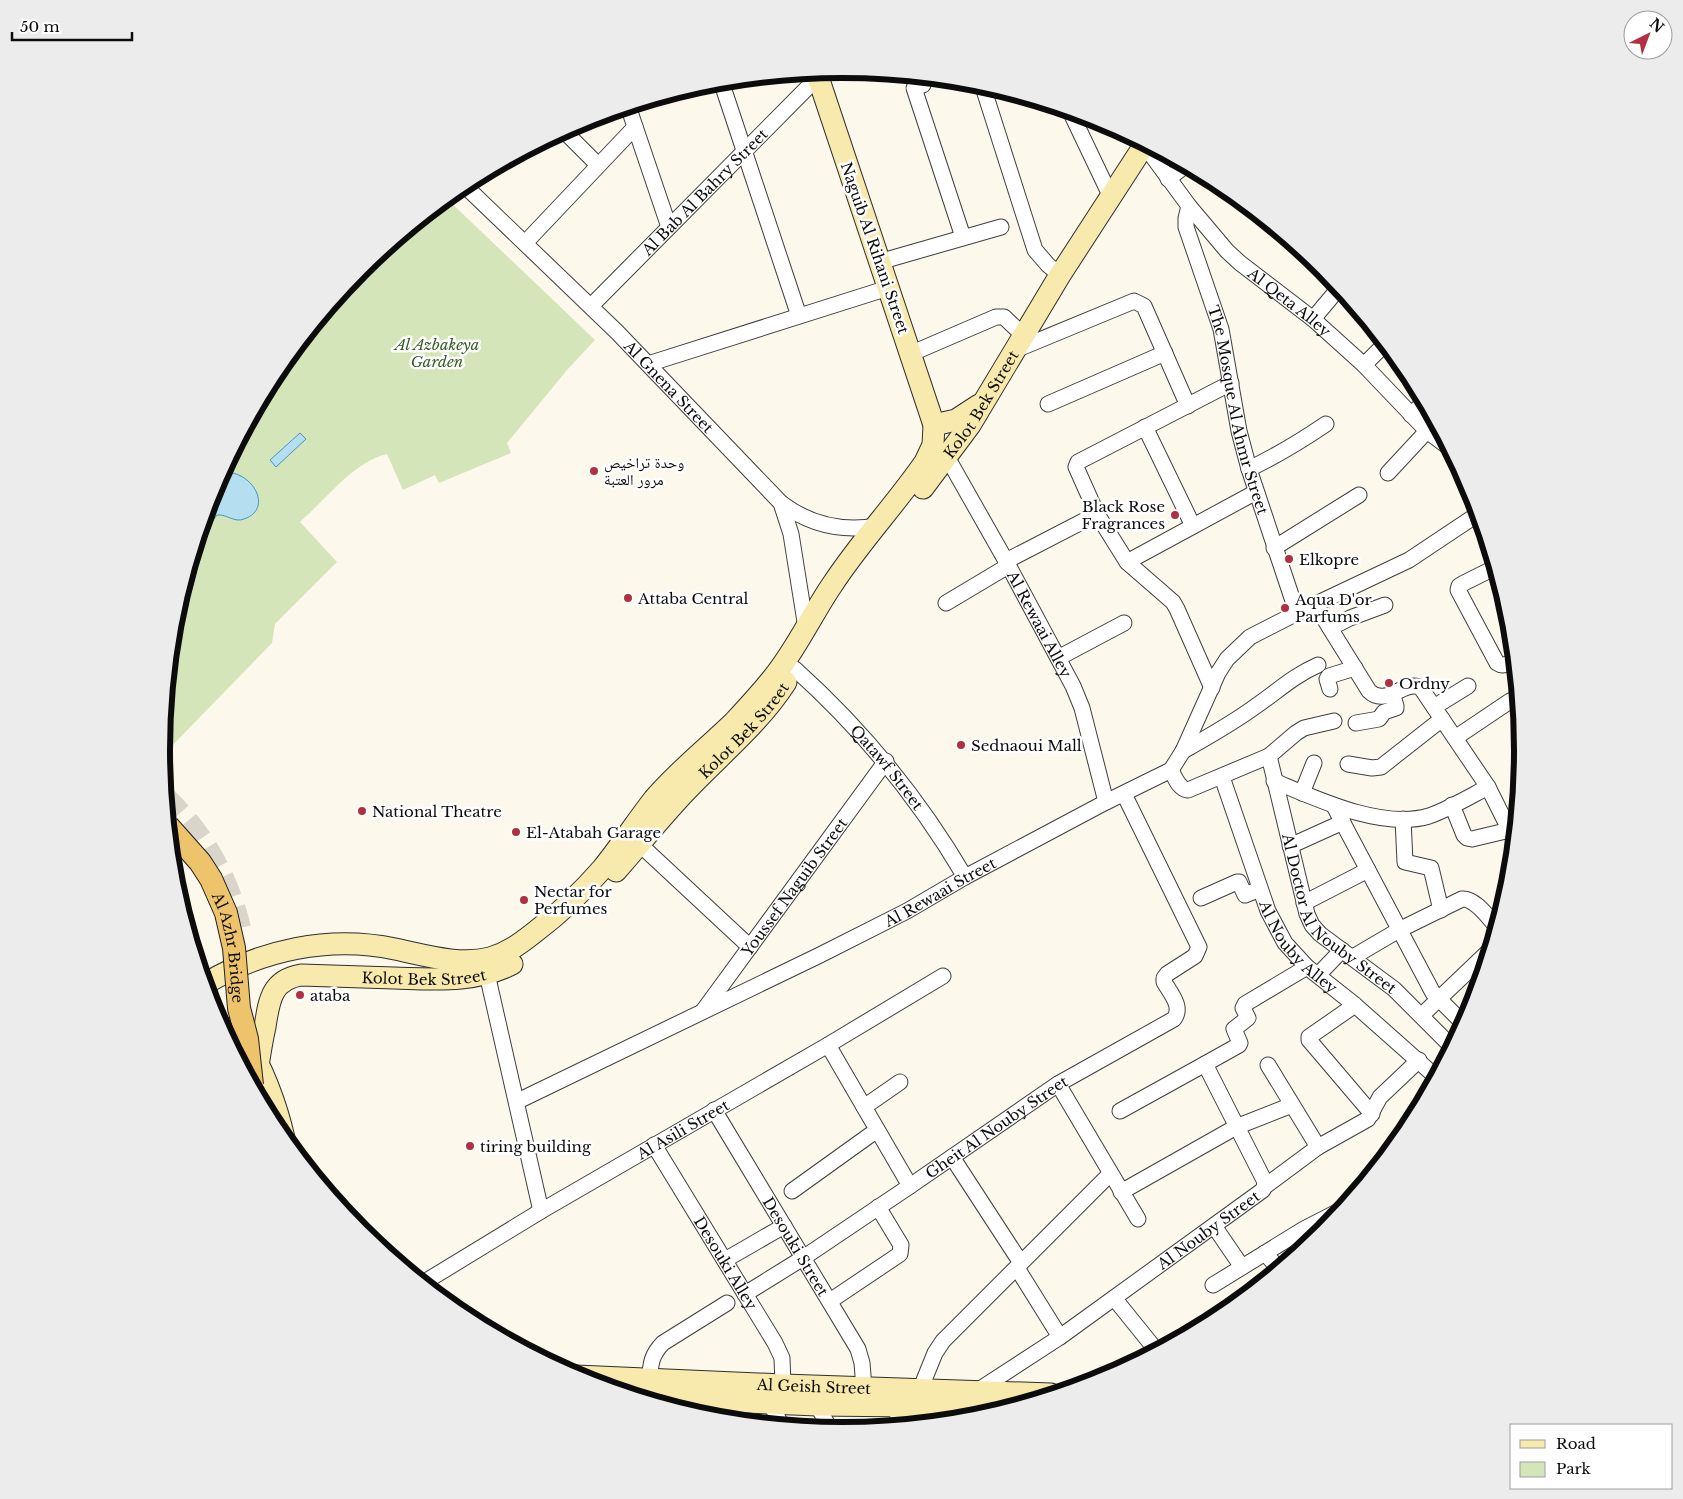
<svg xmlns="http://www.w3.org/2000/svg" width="1683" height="1499" font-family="'Libre Baskerville','Noto Naskh Arabic',serif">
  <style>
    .green { fill: #d3e5b9 }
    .water { fill: #b5dff1; stroke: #4199c2 }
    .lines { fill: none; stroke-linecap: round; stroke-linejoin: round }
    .primary-tunnel { stroke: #d9d5ca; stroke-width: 22; stroke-dasharray: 22 11; stroke-linecap: butt }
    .street-casing { stroke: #3f3f3f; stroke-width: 17 }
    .secondary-casing { stroke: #2e2e2e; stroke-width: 23 }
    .street { stroke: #fff; stroke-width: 15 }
    .secondary { stroke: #f8e9ac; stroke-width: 21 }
    .primary-bridge-casing { stroke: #1d1d1d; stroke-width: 24; stroke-linecap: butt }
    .primary-bridge { stroke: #edc36c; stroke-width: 22 }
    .poi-dot { fill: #b02f40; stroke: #fff; stroke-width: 2 }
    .labels { text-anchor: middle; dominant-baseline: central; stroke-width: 5; stroke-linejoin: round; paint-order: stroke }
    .street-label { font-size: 15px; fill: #0c0c0c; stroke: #fff }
    .park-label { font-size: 15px; font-style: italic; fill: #335d22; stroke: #fff }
    .poi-label { font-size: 15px; fill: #0c0c0c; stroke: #fff; text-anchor: start }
    .rim { fill: none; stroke: #0c0c0c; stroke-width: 6 }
  </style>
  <rect width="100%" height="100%" fill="#fdf8ec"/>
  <path class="green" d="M446 198 595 340 567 370 507 443 511 453 439 483 435 475 403 490 387 454C354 462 329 496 304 518L300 522 337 562 275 624 272 643 161 757V749L174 616 213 489 276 371 360 268Z"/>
  <path class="water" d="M300 433 306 439 276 467 270 460Z
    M222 472C253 470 274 509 244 519 234 523 227 514 217 515L197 542 213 489Z"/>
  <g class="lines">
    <path class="primary-tunnel" d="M165 797C203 833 228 877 240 928"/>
    <g class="street-casing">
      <g id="street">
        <path d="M920 76 923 85 914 88 963 237"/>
        <path d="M721 81 799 316"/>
        <path d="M982 84 1035 250 1048 265 1060 275"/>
        <path d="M628 106 669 227"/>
        <path d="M1070 111 1111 197"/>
        <path d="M563 130 598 165"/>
        <path id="s1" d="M1142 142 1189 206 1227 251 1240 263 1313 319 1364 365 1427 431 1447 446"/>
        <path d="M1168 179 1186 165"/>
        <path id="s2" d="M463 184 617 332 781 503 791 534 806 628"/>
        <path id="s3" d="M1189 206 1186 218V227L1221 329 1239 431 1249 469 1297 613"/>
        <path d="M525 243 635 127"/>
        <path d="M879 262 1001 227"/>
        <path id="s4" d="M591 306 818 77"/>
        <path d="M1313 319 1339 288"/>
        <path d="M1013 351 1134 301 1144 306 1188 406"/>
        <path d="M910 354 996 317H1004L1023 335"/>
        <path d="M648 364 888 288"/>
        <path d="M1364 365 1385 344"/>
        <path d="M1048 404 1165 353"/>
        <path d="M1411 415 1424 402"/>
        <path d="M1145 427 1193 526"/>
        <path id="s5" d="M947 457 1006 561 1073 686 1082 708 1106 802"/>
        <path d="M1249 469C1276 456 1301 441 1326 424"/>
        <path d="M1388 473 1427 431"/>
        <path d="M781 503C810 525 841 532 877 526"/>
        <path d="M1274 548 1359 495"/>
        <path d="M1006 561 1097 514"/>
        <path d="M1127 562 1256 492"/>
        <path d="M1494 568 1464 583 1459 586 1458 590 1497 663C1503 667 1507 664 1514 661"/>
        <path d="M946 603 1008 566"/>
        <path d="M1315 604 1369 691C1386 708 1406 678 1421 688L1488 787 1510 831"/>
        <path d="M1330 628 1350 618 1385 605"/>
        <path d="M1058 658 1124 623"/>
        <path id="s6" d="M795 669C864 731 918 797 965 877"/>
        <path d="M1212 688 1177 609 1173 602 1127 562 1097 514 1076 467 1078 462 1082 460 1231 383"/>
        <path d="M1330 689 1327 679 1329 676 1355 668"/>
        <path d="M1434 707 1468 686"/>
        <path d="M1356 723 1379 719 1384 712 1396 708V706L1392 693"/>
        <path d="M1455 738 1510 701"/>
        <path d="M1183 751C1208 737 1233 723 1256 706 1278 691 1293 676 1318 665"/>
        <path id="s7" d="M1269 756 1307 914 1312 925 1320 934 1394 989 1451 1046"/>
        <path d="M1348 764 1372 768 1381 767 1442 719"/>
        <path d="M1171 770C1175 778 1179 789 1188 790L1269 756 1296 733 1304 728 1334 721"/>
        <path id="s8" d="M1222 777 1268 911 1285 943 1307 967 1355 1005 1435 1076"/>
        <path d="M1274 781C1317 799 1382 830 1429 816 1449 809 1469 797 1488 787"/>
        <path d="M1302 793 1314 763"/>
        <path d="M1452 805 1464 835 1467 838 1472 839 1514 829"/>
        <path d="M1334 806 1433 993 1463 1023"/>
        <path d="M1403 819 1405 862 1431 868 1441 910"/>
        <path d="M633 838 750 947"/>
        <path d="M1290 846 1343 822"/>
        <path d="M1201 898 1237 882H1239L1245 895 1260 889"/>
        <path d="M1304 903 1368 870"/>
        <path d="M1353 957 1399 930 1462 899C1475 898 1488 917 1496 926"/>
        <path d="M487 974 541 1211"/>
        <path d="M1318 975 1342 950"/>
        <path d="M1355 1005 1309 1037V1040L1372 1114"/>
        <path id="s9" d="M703 1011 886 761"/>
        <path d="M1422 1015 1488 952"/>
        <path d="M828 1045 910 1186"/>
        <path d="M1268 1065 1318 1147 1368 1119 1380 1097 1419 1060"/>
        <path d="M1058 1084 1138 1219"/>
        <path id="s10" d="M518 1101 820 955 907 911 965 877 1106 802 1171 770 1183 751 1218 673 1227 659 1250 637 1297 613 1409 560 1478 514"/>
        <path d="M864 1107 900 1082"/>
        <path id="s11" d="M714 1110 858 1349 862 1363 864 1388"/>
        <path d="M1120 1111 1205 1064"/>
        <path id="s12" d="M654 1145 775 1343 782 1358 783 1385"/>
        <path d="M952 1157 1021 1263"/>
        <path d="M1264 1187 1318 1147"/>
        <path d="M792 1191 877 1130"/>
        <path d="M1121 1192 1236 1127 1292 1105"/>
        <path d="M1214 1226 1242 1267"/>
        <path d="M1265 1253 1278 1268"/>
        <path d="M725 1260 784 1226"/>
        <path d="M1017 1268 1060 1337"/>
        <path id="s13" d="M423 1283 541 1211 828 1045 943 976"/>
        <path d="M1213 1285 1304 1229 1339 1211"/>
        <path id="s14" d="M745 1294 803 1258 910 1186 1058 1084 1174 1019C1183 1007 1171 994 1164 982V978L1167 974 1195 956 1199 947 1124 794"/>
        <path d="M1114 1298 1156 1350"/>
        <path d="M830 1301 900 1254 901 1245 878 1207"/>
        <path d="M650 1379C650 1364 652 1354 663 1343L727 1303"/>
        <path d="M920 1390 935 1353 943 1341 1110 1174"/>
        <path id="s15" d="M977 1391 1060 1337 1263 1190 1265 1184 1264 1180 1205 1064 1239 1045 1240 1043 1234 1029 1248 1018 1243 1008 1245 1004 1307 967"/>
        <path d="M770 1403 781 1424"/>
        <path d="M817 1405 830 1429"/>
        <path d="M893 1406 903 1424"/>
      </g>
    </g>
    <g class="secondary-casing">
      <g id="secondary">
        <path d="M934 425 956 420 979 405"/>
        <path id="s16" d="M923 488 970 425 1060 275 1145 144"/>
        <path id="s17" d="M616 871C640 844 662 816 687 790 721 754 759 724 786 682"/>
        <path d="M205 984C261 950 329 935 395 949 424 955 460 966 490 958 508 953 521 943 535 932 560 913 582 892 602 869 620 847 636 822 654 799 678 771 707 748 734 722 747 708 760 694 772 679 796 650 811 616 832 585 860 542 896 504 925 462L933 445 934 425 816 71"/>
        <path d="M221 1026C228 1030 235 1034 241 1039 261 1058 278 1111 284 1138"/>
        <path id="s18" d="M258 1066C260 1053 262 1040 265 1027 269 1001 271 980 301 975 332 976 363 977 394 978 434 979 475 983 512 964"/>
        <path id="s19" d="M576 1376 783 1385 1051 1394"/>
        <path d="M646 1398 817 1405 1009 1407"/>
      </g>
    </g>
    <use href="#street" class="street"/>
    <use href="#secondary" class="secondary"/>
    <g class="primary-bridge-casing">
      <g id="primary-bridge">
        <path id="s20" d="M168 826 200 862 211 879 226 913 234 948 239 1008 247 1039 252 1085"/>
      </g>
    </g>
    <use href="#primary-bridge" class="primary-bridge"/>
  </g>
  <g class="poi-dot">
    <circle cx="594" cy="471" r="5"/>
    <circle cx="1175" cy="515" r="5"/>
    <circle cx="1289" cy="559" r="5"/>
    <circle cx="628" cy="598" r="5"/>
    <circle cx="1285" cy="608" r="5"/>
    <circle cx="1389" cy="683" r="5"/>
    <circle cx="961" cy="745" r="5"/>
    <circle cx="362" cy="811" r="5"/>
    <circle cx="516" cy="832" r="5"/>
    <circle cx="524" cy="900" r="5"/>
    <circle cx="300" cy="995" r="5"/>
    <circle cx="470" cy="1146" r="5"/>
  </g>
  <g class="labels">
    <g class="street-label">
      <text stroke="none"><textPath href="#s4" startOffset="161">Al Bab Al Bahry Street</textPath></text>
      <text transform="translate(875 248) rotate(71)">Naguib Al Rihani Street</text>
      <text stroke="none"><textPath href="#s1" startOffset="219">Al Qeta Alley</textPath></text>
      <text stroke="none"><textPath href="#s2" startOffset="289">Al Gnena Street</textPath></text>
      <text stroke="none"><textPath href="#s16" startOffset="102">Kolot Bek Street</textPath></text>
      <text stroke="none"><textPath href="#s3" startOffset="212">The Mosque Al Ahmr Street</textPath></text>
      <text stroke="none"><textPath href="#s5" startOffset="191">Al Rewaai Alley</textPath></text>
      <text stroke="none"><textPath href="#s17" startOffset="190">Kolot Bek Street</textPath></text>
      <text stroke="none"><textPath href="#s6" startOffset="135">Qatawf Street</textPath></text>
      <text stroke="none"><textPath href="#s9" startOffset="154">Youssef Naguib Street</textPath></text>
      <text stroke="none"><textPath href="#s10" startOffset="471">Al Rewaai Street</textPath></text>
      <text stroke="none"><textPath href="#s7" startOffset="180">Al Doctor Al Nouby Street</textPath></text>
      <text stroke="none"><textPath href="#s8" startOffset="189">Al Nouby Alley</textPath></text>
      <text stroke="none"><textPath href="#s20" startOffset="140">Al Azhr Bridge</textPath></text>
      <text stroke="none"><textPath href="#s18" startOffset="232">Kolot Bek Street</textPath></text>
      <text stroke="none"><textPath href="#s14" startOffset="302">Gheit Al Nouby Street</textPath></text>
      <text stroke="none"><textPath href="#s13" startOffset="302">Al Asili Street</textPath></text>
      <text stroke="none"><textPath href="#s15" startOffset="282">Al Nouby Street</textPath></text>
      <text stroke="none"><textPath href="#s11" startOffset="159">Desouki Street</textPath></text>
      <text stroke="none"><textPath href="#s12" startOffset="138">Desouki Alley</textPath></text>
      <text stroke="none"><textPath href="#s19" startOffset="238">Al Geish Street</textPath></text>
    </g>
    <g class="park-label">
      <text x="437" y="344">Al Azbakeya<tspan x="437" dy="17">Garden</tspan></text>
    </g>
    <g class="poi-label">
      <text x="604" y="462">وحدة تراخيص<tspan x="604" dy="17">مرور العتبة</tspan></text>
      <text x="1165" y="506" text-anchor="end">Black Rose<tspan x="1165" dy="17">Fragrances</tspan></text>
      <text x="1299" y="559">Elkopre</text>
      <text x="638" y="598">Attaba Central</text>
      <text x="1295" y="599">Aqua D'or<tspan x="1295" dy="17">Parfums</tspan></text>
      <text x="1399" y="683">Ordny</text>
      <text x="971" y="745">Sednaoui Mall</text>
      <text x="372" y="811">National Theatre</text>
      <text x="526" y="832">El-Atabah Garage</text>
      <text x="534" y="891">Nectar for<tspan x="534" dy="17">Perfumes</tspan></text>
      <text x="310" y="995">ataba</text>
      <text x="480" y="1146">tiring building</text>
    </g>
  </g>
  <path d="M0 0H1683V1499H0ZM170 750a672 672 0 1 1 1344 0a672 672 0 1 1-1344 0Z" fill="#ececec" fill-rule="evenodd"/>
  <path class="rim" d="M170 750a672 672 0 1 1 1344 0a672 672 0 1 1-1344 0Z"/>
  <rect x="1510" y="1424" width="162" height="65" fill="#ffffff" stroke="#9e9e9e"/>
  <rect x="1520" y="1440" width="25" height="8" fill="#f8e9ac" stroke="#9e9e9e"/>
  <text x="1556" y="1449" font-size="15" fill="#0c0c0c">Road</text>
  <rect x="1520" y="1462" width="25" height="15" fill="#d3e5b9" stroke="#9e9e9e"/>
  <text x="1556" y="1474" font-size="15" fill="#0c0c0c">Park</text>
  <g transform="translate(1648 35) rotate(42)"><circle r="24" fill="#ffffff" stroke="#9e9e9e"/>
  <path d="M0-4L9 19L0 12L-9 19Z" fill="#b02f40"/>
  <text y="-8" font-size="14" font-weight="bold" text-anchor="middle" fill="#0c0c0c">N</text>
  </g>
  <path d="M12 32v8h120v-8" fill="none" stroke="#0c0c0c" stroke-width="2.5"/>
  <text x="20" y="32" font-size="15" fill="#0c0c0c" stroke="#ffffff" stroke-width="4" paint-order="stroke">50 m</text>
</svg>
